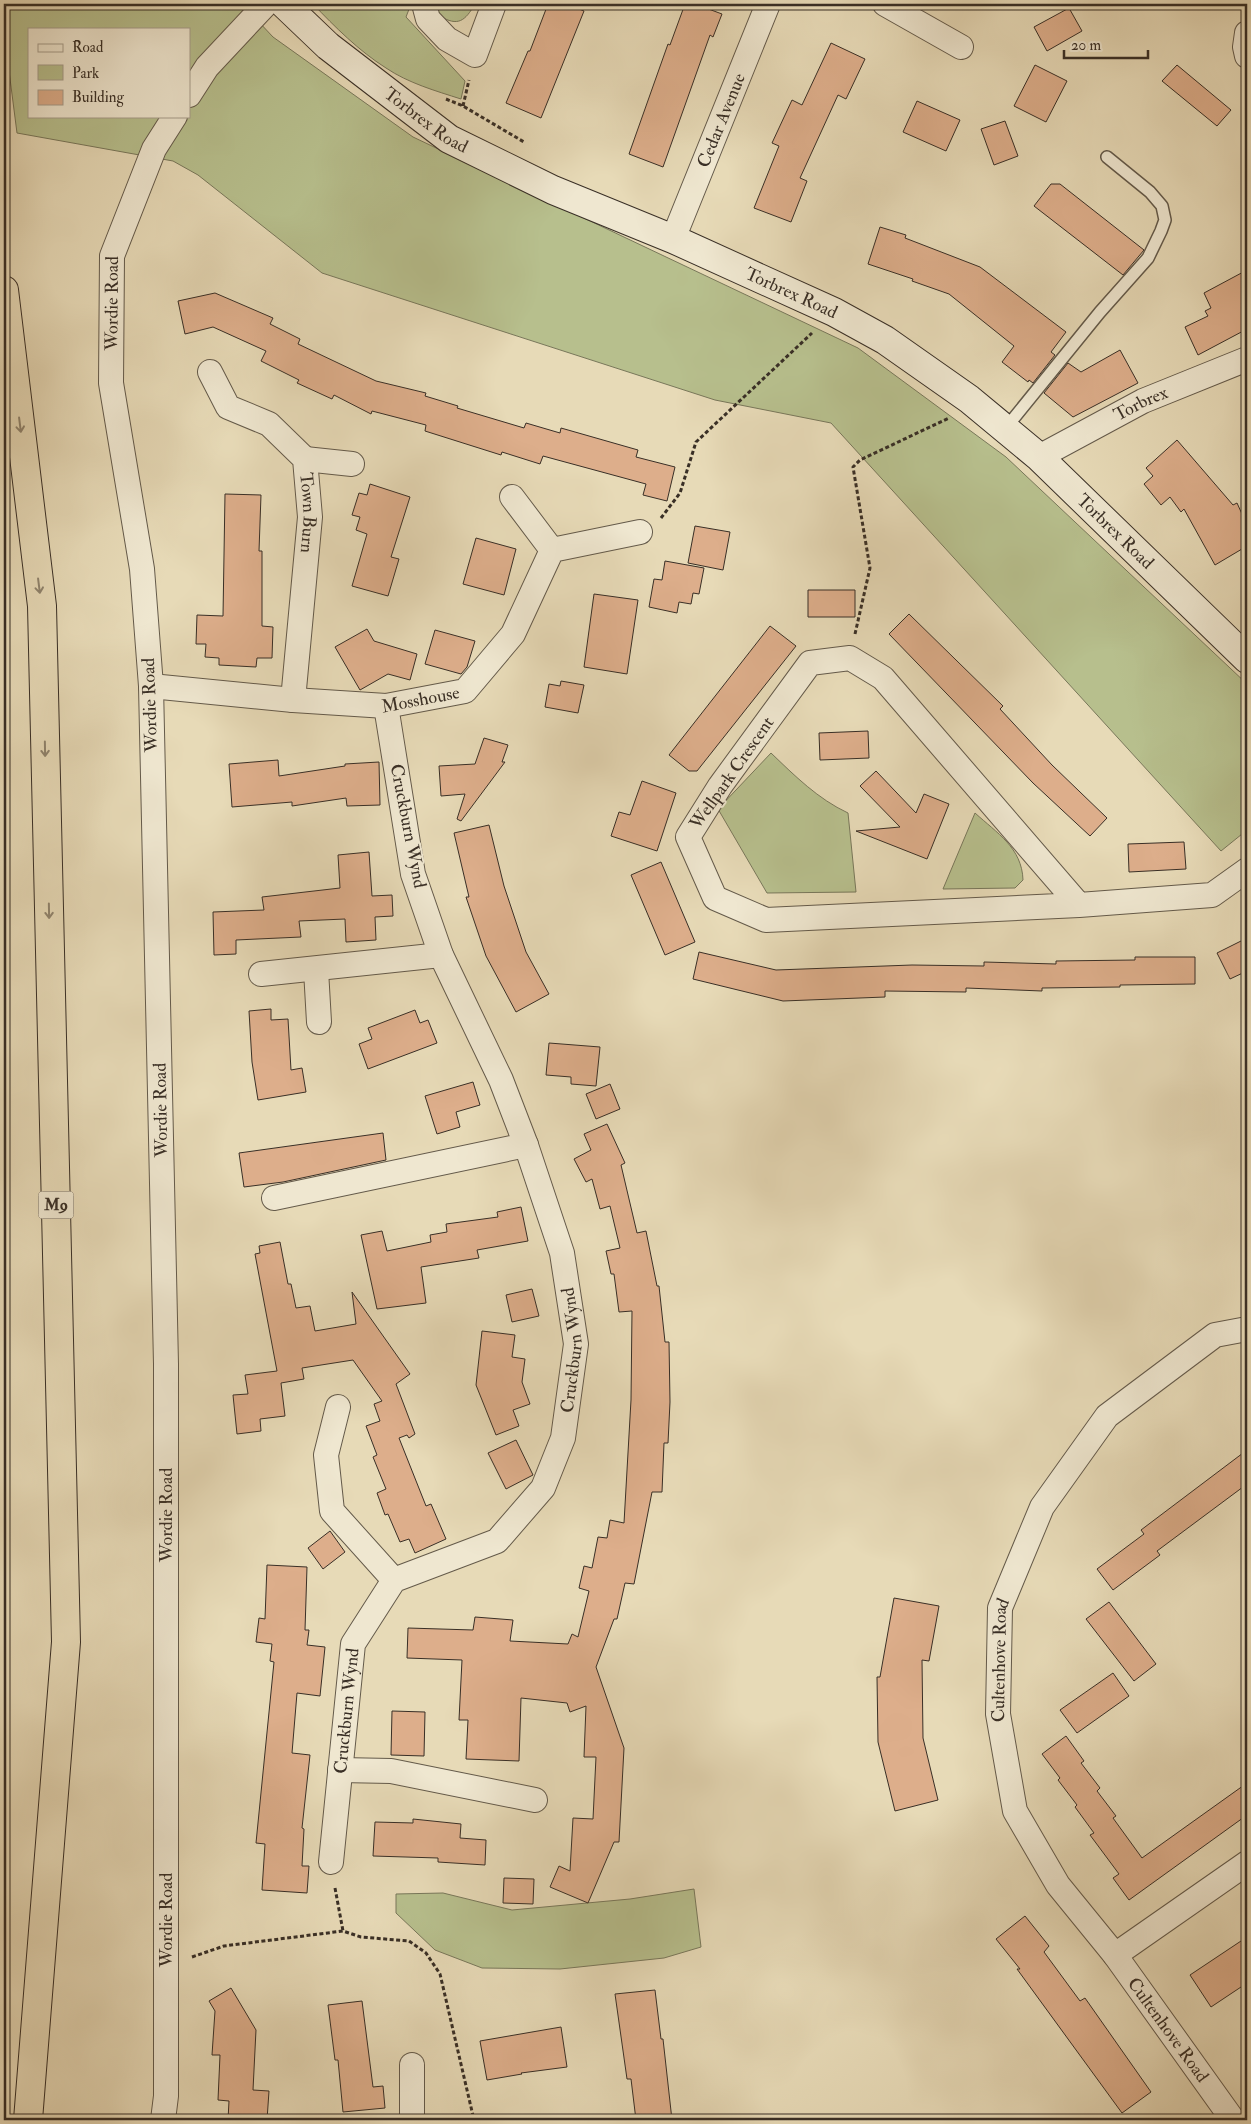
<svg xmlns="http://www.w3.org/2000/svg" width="1251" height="2124" font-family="'IM FELL Double Pica',serif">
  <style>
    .green { fill: #b7bf8d; stroke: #78775a; fill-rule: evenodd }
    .building { fill: #ddae8b; stroke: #392f26 }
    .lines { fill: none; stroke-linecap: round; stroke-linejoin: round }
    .lane-casing { stroke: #645a4a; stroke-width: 14 }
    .street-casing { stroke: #645a4a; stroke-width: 26 }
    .secondary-casing { stroke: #392f26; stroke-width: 30 }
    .highway-casing { stroke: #392f26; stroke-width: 30 }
    .path { stroke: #392f26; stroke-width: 3; stroke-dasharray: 4 2.5; stroke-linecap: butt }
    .lane { stroke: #efe7d0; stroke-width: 11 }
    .street { stroke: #efe7d0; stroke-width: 24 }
    .secondary { stroke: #efe7d0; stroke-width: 28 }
    .highway { stroke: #e7dab7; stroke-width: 28 }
    .oneway { stroke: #90846e }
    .labels { text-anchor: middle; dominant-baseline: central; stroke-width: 4; stroke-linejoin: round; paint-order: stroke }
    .shield { fill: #efe7d0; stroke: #706659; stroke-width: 1 }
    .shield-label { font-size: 16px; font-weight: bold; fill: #392f26 }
    .street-label { font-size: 18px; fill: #392f26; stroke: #efe7d0 }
  </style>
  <rect width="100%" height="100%" fill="#e7dab7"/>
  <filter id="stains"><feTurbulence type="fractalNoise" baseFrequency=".004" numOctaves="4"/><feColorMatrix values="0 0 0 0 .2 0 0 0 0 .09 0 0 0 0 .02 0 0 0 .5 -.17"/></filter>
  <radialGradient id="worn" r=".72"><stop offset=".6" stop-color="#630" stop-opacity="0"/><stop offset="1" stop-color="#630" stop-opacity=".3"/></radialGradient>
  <path class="green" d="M4 4H242L273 37 413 137 858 348 1006 457 1247 684V830L1221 851 831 423 715 400 322 273 198 175 173 161 17 133 4 32ZM29 29H189V116H29Z
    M313 4H411L406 17 465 81 461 99C436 91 408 83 386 68 359 51 335 27 313 4Z
    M436 4H475C465 21 458 27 440 16Z
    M771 753C795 776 818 799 848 813L856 892 767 893 718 809Z
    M975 813C997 833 1022 848 1023 880L1015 888 943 889Z
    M694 1889 701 1947 664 1958 560 1969 482 1968 435 1950 396 1913V1894L443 1893 512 1910 630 1899Z"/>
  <path class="building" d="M548 4H566L584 11 541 118 506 103 528 51H530Z
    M685 4H695L722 14 713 37 710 35 663 167 629 154 668 44 670 45Z
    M1069 8 1082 31 1047 51 1034 27Z
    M831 43 865 59 846 99 838 95 800 178 807 181 791 222 754 208 779 146 772 143 792 100 802 105Z
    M1035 65 1067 81 1046 122 1014 106Z
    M1177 65 1231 110 1217 126 1162 81Z
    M917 101 960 120 946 151 903 132Z
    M1005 121 1018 156 994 165 981 129Z
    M1051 184H1060L1144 250 1123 275 1034 206Z
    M880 227 906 235 905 238 980 267 1066 332 1051 352 1055 355 1033 383 1029 380 1028 382 1002 362 1014 346 949 294 912 281 913 279 868 264Z
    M1247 270V329L1198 355 1185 327 1208 316 1205 311 1211 308 1204 293Z
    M215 293 273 318 270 324 300 339 298 344 376 381 426 393 425 396 458 406 457 408 524 428 526 423 560 433 561 428 638 450 636 457 675 467 667 501 643 495 646 484 543 456 540 464 502 452 501 455 425 431 426 425 372 411 371 414 334 395 332 399 297 383 299 380 261 361 266 351 213 327 185 334 178 301Z
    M1120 350 1138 383 1073 417 1044 393 1068 363 1081 372Z
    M1177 440 1233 505 1237 503 1247 525V546L1215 565 1184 509 1181 512 1170 497 1161 505 1144 484 1153 476 1146 468Z
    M370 484 410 497 391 557 399 559 388 596 352 586 367 534 356 530 360 517 352 515 359 493 367 495Z
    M225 494 261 495 259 551H262V626L273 627 272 658H257L256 667 219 665V658L205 657 206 644H196L197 615 223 616Z
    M695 526 730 532 723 570 688 563Z
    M476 538 516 549 504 595 463 584Z
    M665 561 704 568 699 594 693 593 691 604 679 602 677 613 649 607 654 579 662 580Z
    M808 590H855V617H808Z
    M594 594 638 600 627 674 584 667Z
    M909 614 1003 706 1000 709 1052 765 1107 818 1090 836 1033 783 889 634Z
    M770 626 796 646 697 771H689L669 755Z
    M367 629 374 641 417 654 410 680 388 674 360 690 335 647Z
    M435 630 475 641 467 667 461 674 425 664Z
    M561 681 584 685 578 713 545 707 549 684 560 686Z
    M868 731 869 758 820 760 819 733Z
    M484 738 508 745 502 762H505L461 821 457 819 465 794 441 796 439 766 475 764Z
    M278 760 279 776 345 766V764L379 762 380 805 347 806 346 798 292 806V802L232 807 229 764Z
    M876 771 916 813 924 794 949 804 927 859 856 831 900 827 860 786Z
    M642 781 676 793 657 851 611 836 619 812 630 815Z
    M489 825 504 886 526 952 549 994 516 1012 486 956 466 897H469L454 833Z
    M1184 842 1186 869 1129 872 1128 844Z
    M369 852 372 896 392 895 393 916 375 917 376 940 346 942 345 919 299 921 301 937 236 940V954L214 955 213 912 264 910 262 897 340 888 338 855Z
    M661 862 695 942 665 955 631 875Z
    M1247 938V971L1230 979 1217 953Z
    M699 952 776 970 912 965 984 966V962L1056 964V961L1135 960V957H1195V984L1120 985V987L1042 988V991L966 988V992L885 991V997L783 1001 693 979Z
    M271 1009V1020L288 1019 291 1070 302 1068 306 1092 258 1100 252 1062 249 1011Z
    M415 1010 420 1023 428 1020 437 1043 368 1069 359 1044 372 1039 368 1028Z
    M549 1043 600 1047 596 1086 571 1084V1077L546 1075Z
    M473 1082 480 1105 456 1112 460 1127 437 1134 425 1096Z
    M610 1084 620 1109 596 1119 586 1094Z
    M607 1124 625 1163 621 1165 637 1233 646 1231 657 1286H659L665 1342H669L670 1402 668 1443H664L662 1492H652L634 1584 625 1583 617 1619H614L596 1667 624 1748 619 1842H614L588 1903 550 1887 559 1866 570 1871 573 1818 593 1819 596 1757H584L586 1706 570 1712 567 1703 521 1698 519 1761 466 1759 468 1720H459L462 1660 407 1658 408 1628 473 1630 475 1617 513 1620 510 1641 568 1644 572 1634 578 1637 589 1591 579 1588 584 1566 592 1568 598 1537 607 1538 610 1520 624 1523 631 1400 632 1311 619 1312 614 1274H611L606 1251 620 1248 610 1206 600 1209 592 1179 586 1182 574 1159 591 1150 584 1134Z
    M383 1133 386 1160 283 1182 244 1187 239 1153Z
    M521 1207 528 1241 477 1250 479 1258 421 1267 426 1303 377 1309 361 1235 382 1231 387 1251 431 1242 430 1235 447 1232 446 1224 498 1217 497 1212Z
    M280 1242 288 1284H291L296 1308 310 1306 315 1331 356 1324 352 1292 410 1374 396 1384 415 1434 409 1438 407 1435 399 1438 426 1506 431 1504 446 1539 415 1553 409 1539 400 1542 388 1514 385 1515 377 1493 386 1489 373 1457 377 1455 366 1426 380 1421 374 1404 382 1401 353 1360 302 1368 304 1379 281 1383 285 1416 260 1419 261 1431 237 1434 233 1395 248 1394 245 1375 277 1371 255 1254 260 1253 259 1246Z
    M532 1289 539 1316 512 1322 506 1295Z
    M482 1331 515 1335 512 1357 525 1359 522 1382 530 1404 513 1410 519 1426 496 1435 476 1385Z
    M516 1440 533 1475 506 1489 488 1453Z
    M1247 1450V1484L1157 1551 1160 1555 1113 1590 1097 1569 1144 1534 1141 1530Z
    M330 1531 345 1552 323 1569 308 1548Z
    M267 1565 307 1567 305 1630H309L307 1645 325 1647 320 1696 297 1693 292 1753 310 1755 302 1828 304 1829 302 1866H309L307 1893 262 1890 265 1844 256 1843 274 1662 270 1661 272 1644 256 1642 259 1618 265 1619Z
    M894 1598 939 1606 929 1661 922 1660 923 1738 938 1800 895 1811 878 1742 877 1677H880Z
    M1109 1602 1156 1664 1134 1681 1086 1619Z
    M1113 1673 1129 1696 1077 1733 1060 1710Z
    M392 1711 425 1712 424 1756 391 1755Z
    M1066 1736 1084 1761 1081 1763 1100 1788 1097 1791 1116 1816 1113 1818 1142 1858 1247 1783V1815L1129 1900 1113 1878 1119 1874 1090 1835 1094 1833 1075 1807 1077 1805 1058 1780 1060 1778 1042 1754Z
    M413 1819 461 1824 460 1838 486 1840 485 1865 438 1862V1858L373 1856 375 1822 413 1823Z
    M504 1878 534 1879 533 1904 503 1903Z
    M1025 1916 1049 1946 1044 1952 1080 2001 1085 1998 1151 2092 1122 2113 1017 1969H1020L996 1939Z
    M1247 1937V1983L1211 2007 1190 1975Z
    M231 1988 256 2030 253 2090 269 2091 267 2120H228L229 2101 218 2100 220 2055H212L215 2011 209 2001Z
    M655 1990 661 2039H663L672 2120H636L631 2079H627L615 1994Z
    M362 2001 373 2087 383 2086 385 2108 343 2112 338 2060H335L328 2005Z
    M561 2027 567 2067 521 2073 522 2074 487 2080 480 2041Z"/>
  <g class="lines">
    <g class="lane-casing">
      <path id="lane" d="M1005 429 1100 312 1148 258 1161 231 1165 220 1162 206 1150 192 1107 157"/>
    </g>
    <g class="street-casing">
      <g id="street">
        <path d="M424 4 428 19 447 39 475 55 494 4"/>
        <path d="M885 4 961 47"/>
        <path d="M1247 33 1245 47 1247 56"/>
        <path d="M189 95 207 67 266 4"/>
        <path id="s1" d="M673 239 768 4"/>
        <path id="s2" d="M210 372 228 407 269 424 305 459 310 517 293 700"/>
        <path id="s3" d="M1039 457 1143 401 1247 359"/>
        <path d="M305 459 352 464"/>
        <path d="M512 497 552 550"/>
        <path id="s4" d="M151 686 293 700 386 706 465 691 513 634 552 550 640 532"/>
        <path d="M1079 905 883 678 850 658 810 663 720 786 688 837 715 898 766 920 1079 905 1212 895 1247 870"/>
        <path d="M316 970 319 1022"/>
        <path d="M261 974 441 955"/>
        <path d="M274 1198 526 1145"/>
        <path d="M338 1407 326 1455 332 1511 394 1580"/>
        <path d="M340 1770 391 1771 535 1800"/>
        <path id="s5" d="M331 1862 353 1644 394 1580 497 1541 543 1488 563 1438 576 1344 562 1253 526 1145 501 1080 441 955 413 874 386 706"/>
        <path d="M1115 1955 1247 1863"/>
        <path d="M412 2065V2120"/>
        <path id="s6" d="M163 2120 166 2096V1364L151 686 142 569 111 383 112 256 154 149 175 116"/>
        <path id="s7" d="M1233 2120 1115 1955 1058 1885 1015 1811 998 1714 1000 1608 1042 1507 1107 1416 1215 1335 1247 1329"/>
      </g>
    </g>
    <g class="secondary-casing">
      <g id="secondary">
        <path id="s8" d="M284 4 328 46 449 139 553 190 673 239 834 312 885 340 969 399 1039 457 1247 659"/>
      </g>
    </g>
    <g class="highway-casing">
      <path id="highway" d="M4 290 42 606 66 1642 28 2120"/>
    </g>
    <path class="path" d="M446 99 463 106 524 142
      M463 106 469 80
      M661 518 680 493 696 442 812 333
      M855 634 870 568 853 467 860 460 949 418
      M335 1888 343 1931
      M192 1957 224 1946 343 1931 361 1937 409 1941 426 1953 440 1974 474 2120"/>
    <use href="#lane" class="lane"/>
    <use href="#street" class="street"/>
    <use href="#secondary" class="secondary"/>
    <use href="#highway" class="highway"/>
  </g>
  <defs><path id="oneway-shaft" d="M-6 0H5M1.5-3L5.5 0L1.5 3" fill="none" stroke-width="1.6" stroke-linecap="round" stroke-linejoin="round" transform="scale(1.25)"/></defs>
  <g class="oneway">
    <use href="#oneway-shaft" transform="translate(20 425) rotate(83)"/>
    <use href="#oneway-shaft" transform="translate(39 586) rotate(83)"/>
    <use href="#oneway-shaft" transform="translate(45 749) rotate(89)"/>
    <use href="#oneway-shaft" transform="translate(49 911) rotate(89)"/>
  </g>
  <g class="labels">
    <rect class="shield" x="38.5" y="1191.5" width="35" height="27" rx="4"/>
    <g class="shield-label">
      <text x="56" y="1205">M9</text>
    </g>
    <g class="street-label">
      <text stroke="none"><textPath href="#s8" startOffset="184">Torbrex Road</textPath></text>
      <text stroke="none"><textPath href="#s1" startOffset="128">Cedar Avenue</textPath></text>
      <text stroke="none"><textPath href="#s8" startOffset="589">Torbrex Road</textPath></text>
      <text stroke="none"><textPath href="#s6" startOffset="1820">Wordie Road</textPath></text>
      <text stroke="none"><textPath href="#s3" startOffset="115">Torbrex</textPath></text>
      <text stroke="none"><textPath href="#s2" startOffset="188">Town Burn</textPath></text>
      <text stroke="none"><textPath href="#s8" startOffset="994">Torbrex Road</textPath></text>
      <text stroke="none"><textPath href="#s4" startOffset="271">Mosshouse</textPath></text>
      <text transform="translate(150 705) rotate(-92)">Wordie Road</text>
      <text transform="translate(732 773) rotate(-55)">Wellpark Crescent</text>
      <text transform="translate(408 826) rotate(79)">Cruckburn Wynd</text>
      <text transform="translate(161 1110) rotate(-91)">Wordie Road</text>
      <text stroke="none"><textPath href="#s5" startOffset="618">Cruckburn Wynd</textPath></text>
      <text transform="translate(166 1515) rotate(-90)">Wordie Road</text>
      <text stroke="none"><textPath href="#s7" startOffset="531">Cultenhove Road</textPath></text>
      <text stroke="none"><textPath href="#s5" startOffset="152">Cruckburn Wynd</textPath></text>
      <text transform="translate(166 1920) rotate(-90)">Wordie Road</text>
      <text transform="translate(1168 2030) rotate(54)">Cultenhove Road</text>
    </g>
  </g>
  <rect width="1251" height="2124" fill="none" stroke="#e7dab7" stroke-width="20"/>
  <rect x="5" y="5" width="1241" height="2114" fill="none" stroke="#392f26" stroke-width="2.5"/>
  <rect x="10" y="10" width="1231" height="2104" fill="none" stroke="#392f26"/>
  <rect x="28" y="28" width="162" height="90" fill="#efe7d0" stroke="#a69d8c"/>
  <rect x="38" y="44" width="25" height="8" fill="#efe7d0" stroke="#a69d8c"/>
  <text x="72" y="52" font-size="15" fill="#392f26">Road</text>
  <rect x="38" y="65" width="25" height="15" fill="#b7bf8d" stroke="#a69d8c"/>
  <text x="72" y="78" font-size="15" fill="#392f26">Park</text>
  <rect x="38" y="90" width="25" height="15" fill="#ddae8b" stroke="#a69d8c"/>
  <text x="72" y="102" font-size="15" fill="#392f26">Building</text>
  <path d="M1064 50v8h84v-8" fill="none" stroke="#392f26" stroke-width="2.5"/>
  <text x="1071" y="50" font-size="15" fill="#392f26" stroke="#efe7d0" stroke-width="4" paint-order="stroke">20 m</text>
  <rect width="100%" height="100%" filter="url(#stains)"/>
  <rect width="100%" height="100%" fill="url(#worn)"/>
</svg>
